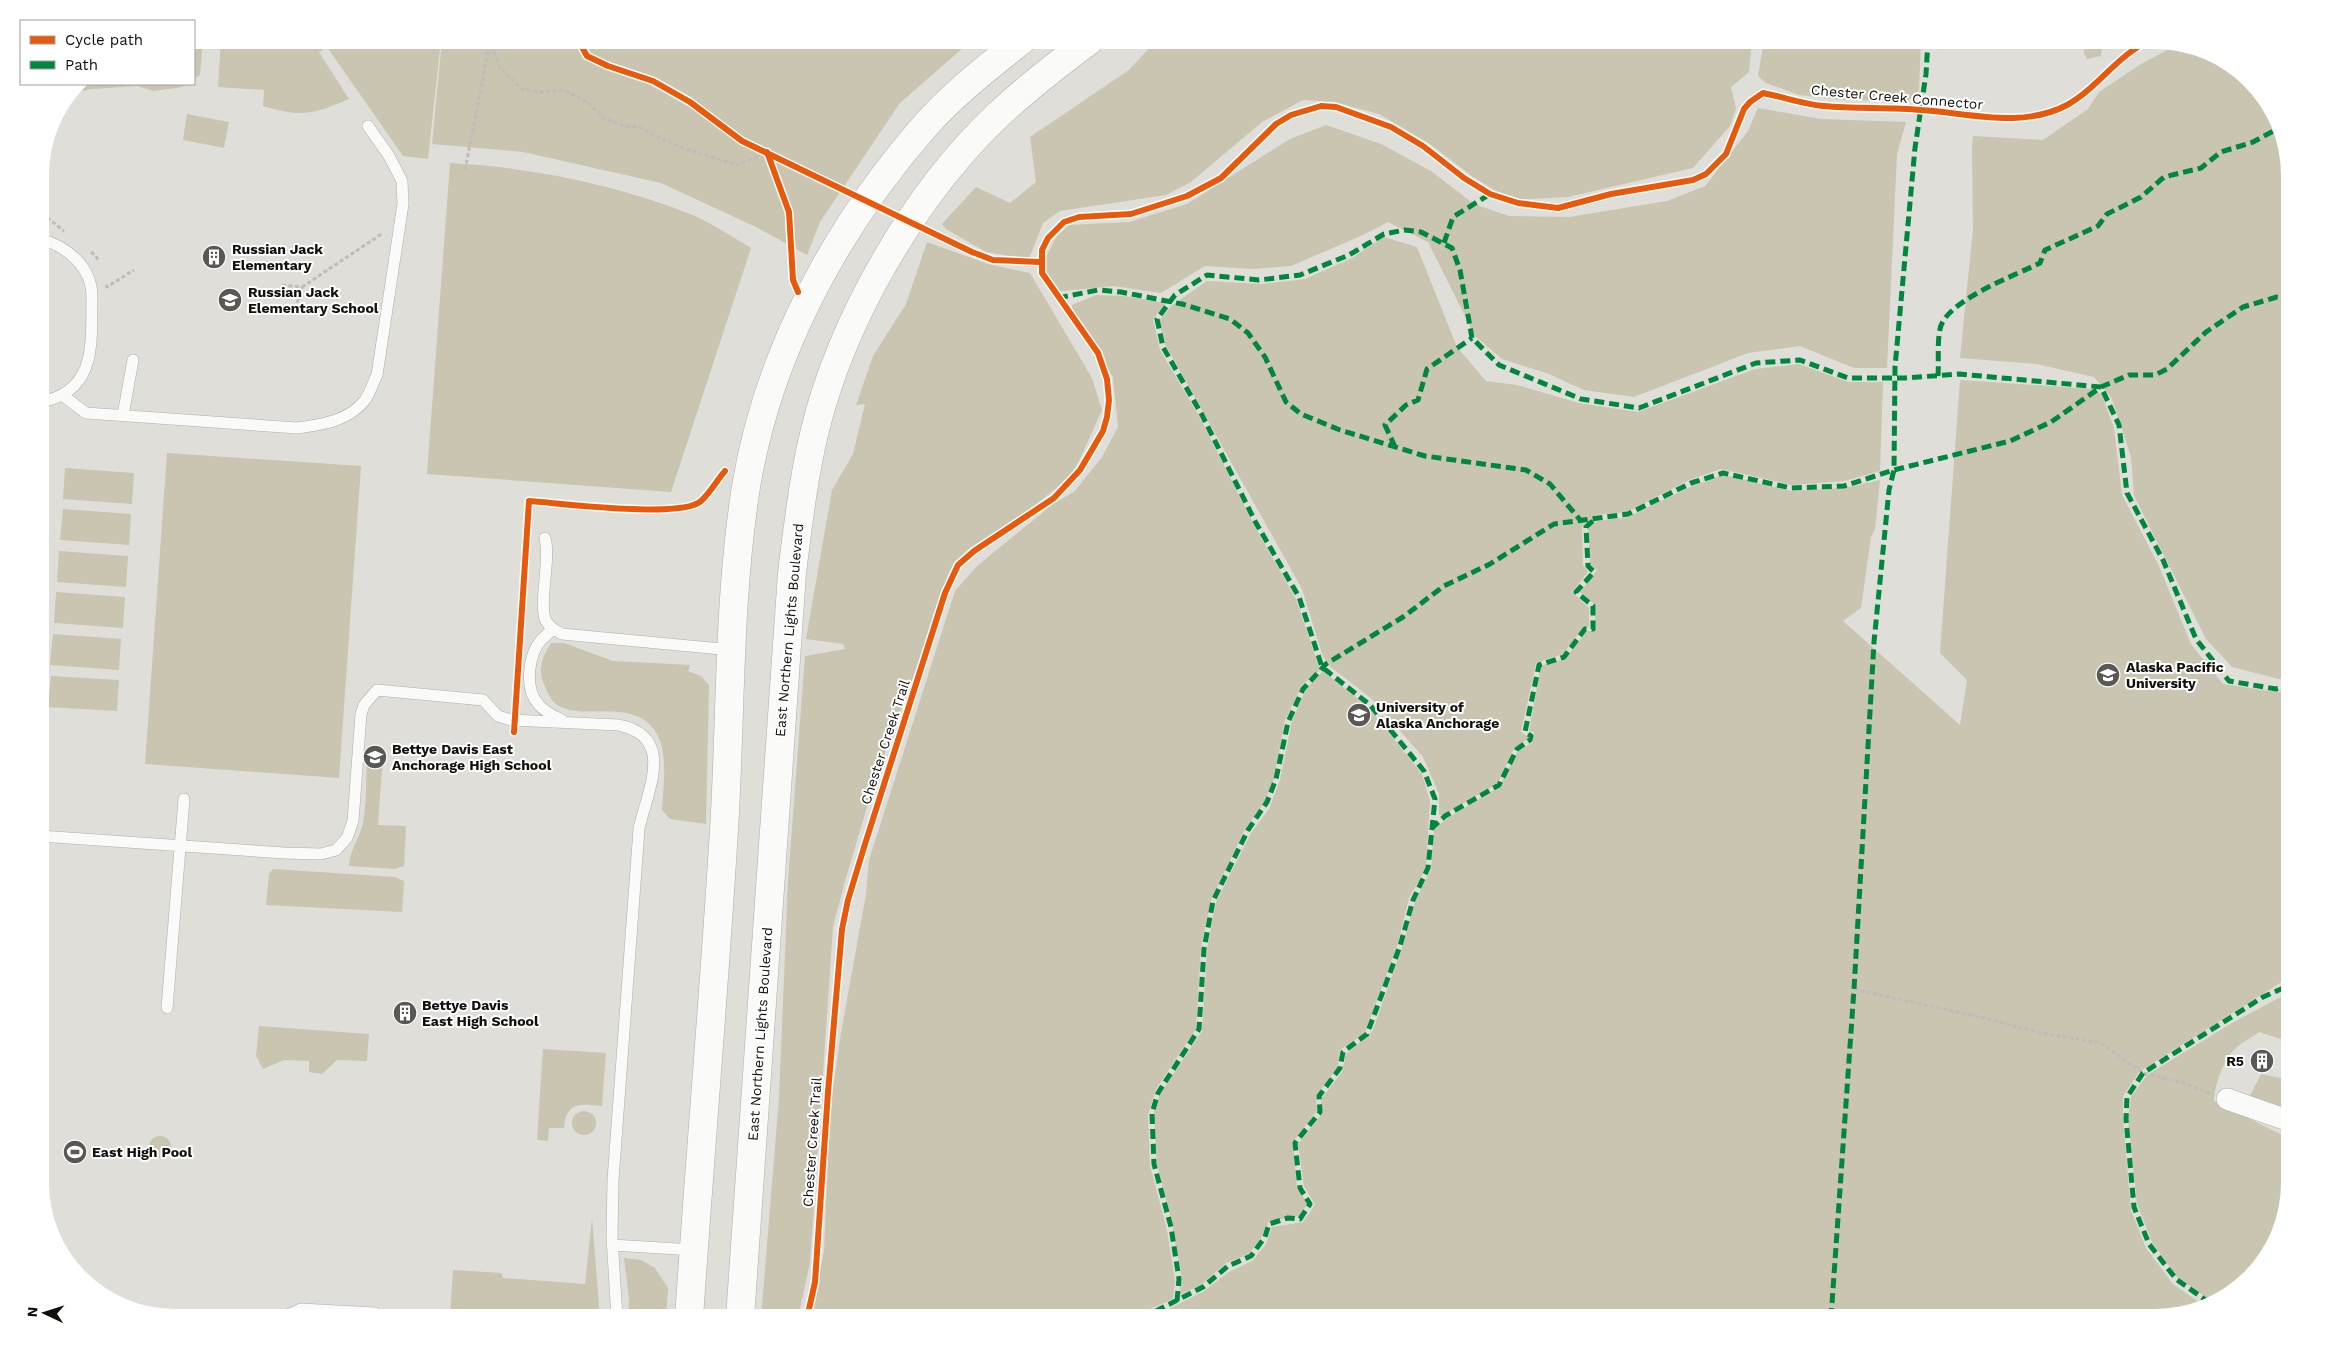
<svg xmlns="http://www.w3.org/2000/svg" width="2330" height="1358" font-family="'Work Sans',sans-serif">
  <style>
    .green { fill: #cac5b0 }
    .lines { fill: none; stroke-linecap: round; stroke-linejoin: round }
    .lane-casing { stroke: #aeaeaa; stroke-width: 12 }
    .street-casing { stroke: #aeaeaa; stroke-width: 22 }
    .primary-casing { stroke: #aeaeaa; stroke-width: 29 }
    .path { stroke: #bebdbb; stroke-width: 3; stroke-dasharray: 4 2.5; stroke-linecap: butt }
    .lane { stroke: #fafaf9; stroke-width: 11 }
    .street { stroke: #fafaf9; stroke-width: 21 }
    .primary { stroke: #fafaf9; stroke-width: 28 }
    .path-bridge { stroke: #bebdbb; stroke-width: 3; stroke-dasharray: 4 2.5; stroke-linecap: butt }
    .quiet { stroke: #00873e; stroke-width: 5; stroke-dasharray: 10 5; stroke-linecap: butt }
    .cycleway-casing { stroke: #fff; stroke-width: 9 }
    .cycleway { stroke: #e8590c; stroke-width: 6 }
    .labels { text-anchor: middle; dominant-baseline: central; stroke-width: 4; stroke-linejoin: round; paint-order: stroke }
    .street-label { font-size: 14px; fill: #11100d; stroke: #fff }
    .poi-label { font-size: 14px; font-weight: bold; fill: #11100d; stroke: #fff; text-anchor: start }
  </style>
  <rect width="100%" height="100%" fill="#dfded9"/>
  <path class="green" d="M194 40H203L200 75 194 79Z
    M221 40H441L428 159 403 156 327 47 319 52 349 99C313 114 302 118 263 106L264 90 218 87Z
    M442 40H972L900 103 820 222 807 255 756 227 661 183 523 152 432 144Z
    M1163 40H1752L1749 72 1731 87 1736 109 1730 126 1693 168 1568 197 1511 200 1473 177 1430 144 1379 114 1334 102 1303 100 1262 122 1191 182 1166 195 1060 211 1043 223 1029 259 986 252 946 229 942 224 976 187 1010 203 1036 182 1030 137 1129 70 1153 44Z
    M1764 40H1921L1919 92 1907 101 1844 100 1799 95 1766 83 1758 76Z
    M2084 40H2103L2101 56 2087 59 2084 53Z
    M2182 47 2222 58 2267 100 2290 166V676L2279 679 2232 667 2206 639 2134 496 2131 457 2112 399 2094 377 2036 364 1960 358 1973 229 1972 148 1973 136 2043 140 2088 109 2099 92 2141 64 2171 48Z
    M77 84H187L182 87 154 91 137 86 92 89 71 93Z
    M1758 108 1821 119 1906 122 1897 154 1887 368H1854L1800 346 1748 353 1634 397 1584 390 1549 374 1502 359 1475 336 1428 242 1388 222 1363 235 1291 266 1252 269 1205 266 1161 293 1113 286 1055 292 1040 269 1056 237 1069 225 1129 222 1187 204 1290 139 1326 125 1381 144 1431 171 1474 204 1509 216 1569 217 1667 201 1705 186 1748 131Z
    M187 114 229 122 224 148 183 140Z
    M450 163C530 167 620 185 695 216 714 225 733 237 751 248L671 492 427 474Z
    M1384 237 1417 247 1457 347 1486 381 1517 385 1579 403 1638 412 1755 369 1799 364 1848 382H1883L1880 471 1844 481 1792 485 1721 469 1689 480 1627 512 1595 515 1582 527 1583 565 1588 572 1572 592 1589 608V627L1583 628 1563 654 1536 663 1521 732 1528 737V739L1514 748 1498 783 1443 815H1439V794L1423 757 1372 699 1332 668 1323 657 1302 589 1165 344 1159 321 1171 306 1207 281 1261 284 1305 279 1352 258Z
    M927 242 988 264 1030 273 1092 378 1102 410 1079 461 1069 478 972 555 949 582 877 774 845 881 833 927 810 1263 798 1318H761L779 1098 788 881 805 656 845 649 843 644 806 639 832 490 853 454 865 404 856 405 873 356 906 304Z
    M1096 295 1124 296 1166 303 1153 319 1160 350 1199 416 1254 525 1296 599 1320 670 1302 685 1285 720 1274 779 1264 803 1245 829 1211 900 1201 947 1196 1029 1156 1089 1148 1115 1150 1165 1167 1230 1175 1281 1173 1299 1141 1313 1138 1318H810L824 1251 830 1109 841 1033 866 894 869 860 955 591 977 566 1053 504 1074 492 1102 457 1118 427 1113 377 1072 322V305Z
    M1960 380 2093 389 2102 395 2114 428 2122 495 2159 566 2191 644 2223 684 2277 692 2290 690V980L2280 983 2139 1072 2123 1096V1119L2131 1210 2146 1248 2173 1284 2203 1305 2155 1318H1151L1204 1291 1229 1272 1252 1261 1266 1244 1272 1227 1303 1222 1315 1205 1304 1186 1298 1144 1322 1114 1321 1099 1342 1072 1346 1054 1372 1032 1403 945 1415 901 1431 870 1434 830 1446 819 1499 787 1518 751 1532 743 1534 732 1529 731 1541 666 1554 661 1564 660 1587 631H1594L1596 606 1580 592 1597 570 1590 564 1588 528 1597 521 1628 517 1692 486 1724 475 1791 491 1844 488 1880 480 1875 529 1871 537 1861 608 1843 621 1960 725 1967 680 1940 653Z
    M167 453 361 466 339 778 145 764Z
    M65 468 134 473 132 504 63 499Z
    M63 509 131 514 129 545 60 540Z
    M59 551 128 556 126 587 57 582Z
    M56 592 125 597 123 628 54 623Z
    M53 634 121 639 119 670 50 665Z
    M551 643H564L613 661 690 665 688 671 701 676 709 685 706 824 670 819 662 810C663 785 670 748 652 727 628 699 584 721 557 705 550 700 546 689 543 682 538 667 543 656 551 643Z
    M1323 671 1368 707 1422 774 1430 801 1426 868 1409 898 1397 946 1365 1033 1340 1050 1338 1067 1316 1096 1317 1111 1293 1142 1297 1189 1308 1203 1299 1216 1269 1221 1262 1236 1249 1254 1226 1263 1201 1285 1179 1295 1182 1279 1172 1224 1157 1164 1154 1112 1160 1094 1202 1031 1207 949 1216 902 1251 833 1269 809 1280 780 1292 721 1306 689Z
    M51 676 119 680 117 711 48 707Z
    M367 753 383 754 378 825 406 826 404 866 395 869 349 866C350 849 359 840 363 823 367 801 366 776 367 753Z
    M273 869 395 877 404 881 402 912 266 905 269 874Z
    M2290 992V1042L2259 1032C2252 1037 2243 1042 2237 1047 2223 1059 2215 1084 2214 1101L2290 1139V1183L2272 1250 2223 1300 2213 1302 2177 1277 2152 1242 2137 1204 2128 1119 2131 1097 2147 1075 2232 1023Z
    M259 1026 369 1034 367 1061 337 1060 322 1074 309 1072V1061L284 1060 263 1069 256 1056Z
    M543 1049 606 1053 602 1106C581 1104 566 1101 564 1128H549L548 1141 537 1140Z
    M2261 1074 2290 1080V1111L2249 1098Z
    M572 1123a12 12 0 1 1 24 0a12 12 0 1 1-24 0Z
    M149 1147a11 11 0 1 1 22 0a11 11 0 1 1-22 0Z
    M592 1218 599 1305 598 1318H450L453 1270 502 1273 503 1278 585 1284Z
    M624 1258 641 1260 655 1268 668 1288 666 1318H628L629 1298Z"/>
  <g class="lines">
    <g class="lane-casing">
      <path id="lane" d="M40 239C67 246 92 267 92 297 91 341 98 392 40 402
        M62 395 86 413 297 428C321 425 349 421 365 400 370 393 373 383 377 375L403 204 402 181 389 156 368 126
        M123 415 133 360
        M545 538C551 560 538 605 546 621 549 627 556 631 562 634L732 650
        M553 629C549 633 545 636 541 640 528 656 524 689 539 705 545 712 554 716 562 720
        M40 836 284 853 321 854 336 850 347 838 353 821 361 714 364 705 377 690 483 700 498 716 511 720 618 725C677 736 647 791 639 829L613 1180 612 1237 617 1318
        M167 1008 184 799
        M612 1245 694 1250
        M281 1318 301 1309 375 1313"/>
    </g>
    <g class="street-casing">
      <path id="street" d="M2227 1099 2290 1121"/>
    </g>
    <g class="primary-casing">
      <path id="primary" d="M689 1318C700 1155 714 993 724 830 731 716 728 600 746 487 768 353 836 228 924 127 953 94 988 67 1022 40
        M740 1318 792 573C798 526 803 480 814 434 841 321 914 194 999 114 1028 87 1059 63 1090 40"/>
    </g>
    <path class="path" d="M490 40 500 68 522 89 539 92 563 90 586 101 605 119 625 126 638 127 680 147 737 165 767 152
      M465 170 490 41
      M40 207 45 216 64 231
      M91 252 96 256 99 262
      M106 285 107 287 134 270
      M282 285 302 287 296 306
      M302 287 383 233
      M1854 989 1988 1019 2041 1033 2101 1043 2143 1073 2187 1084 2210 1094"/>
    <use href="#lane" class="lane"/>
    <use href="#street" class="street"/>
    <use href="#primary" class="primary"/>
    <path class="path-bridge" d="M782 159 972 252"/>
    <path class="quiet" d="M1444 243 1453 217 1490 194
      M1058 298 1098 290 1121 292 1182 304 1230 319 1248 333 1265 357 1286 402 1301 414 1340 430 1425 456 1526 470 1550 484 1581 521
      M1938 376C1939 361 1937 344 1940 329 1945 301 2016 275 2040 263L2045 250 2098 226 2107 214 2141 197 2164 177 2201 168 2221 152 2253 142 2277 129
      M1395 447 1385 425 1406 405 1418 400 1427 369 1472 338
      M1431 829 1445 816 1499 785 1517 749 1530 740 1531 736 1525 732 1539 665 1564 657 1585 629H1593V606L1576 592 1594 572 1588 566 1586 527 1595 519
      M1177 1301 1179 1279 1171 1227 1154 1164 1152 1113 1158 1093 1199 1029 1204 949 1213 901 1248 830 1267 802 1276 779 1288 722 1303 689 1326 664 1403 617 1444 586 1490 564 1554 524 1628 514 1691 483 1723 473 1791 488 1844 486 1894 470 2010 441 2051 422 2101 387 2129 375H2155L2167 369 2206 332 2243 307 2277 297 2290 299
      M2210 1303 2176 1279 2149 1244 2134 1207 2126 1119 2127 1097 2143 1073 2263 997 2290 985
      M1142 1318 1203 1287 1228 1266 1251 1256 1265 1237 1269 1224 1288 1218 1300 1219 1310 1204 1300 1188 1295 1143 1320 1112 1319 1096 1340 1068 1343 1052 1367 1034 1400 946 1413 900 1428 868 1435 799 1424 771 1370 705 1322 667 1299 597 1256 523 1202 415 1163 347 1157 319 1175 295 1207 275 1259 280 1300 275 1349 255 1384 234 1405 230 1421 232 1452 248 1460 270 1472 338 1499 365 1581 399 1639 408 1756 363 1800 360 1848 378H1905L1959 374 2101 387 2119 425 2127 493 2163 560 2196 639 2229 681 2276 689 2290 685
      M1831 1318 1854 989 1874 642 1889 490 1894 470 1895 367 1915 148 1926 74 1928 40"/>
    <g class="cycleway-casing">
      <path id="cycleway" d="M578 40 587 56 608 66 653 81 690 102 742 141 972 252 993 260 1040 262
        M767 152 789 212 793 280 798 292
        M514 732 529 501C560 503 682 519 701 501 710 493 717 480 725 471
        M807 1318 815 1282 828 1092 842 929 848 900 865 844 945 593 958 565 974 551 1054 498 1080 470 1103 431 1107 417 1109 400 1107 379 1098 353 1042 273V250L1048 238 1064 222 1079 217 1131 214 1187 196 1221 178 1276 124 1291 115 1321 106 1336 107 1391 127 1423 146 1464 178 1490 194 1518 203 1558 208 1611 194 1693 180 1706 174 1726 154 1744 109 1750 102 1763 93C1783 97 1803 104 1823 106 1856 109 1889 107 1921 110 1969 113 2022 129 2067 105 2098 88 2118 54 2151 40"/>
    </g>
    <use href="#cycleway" class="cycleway"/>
  </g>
  <defs>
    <g id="building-disc" transform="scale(1.25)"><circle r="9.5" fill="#595854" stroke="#fff"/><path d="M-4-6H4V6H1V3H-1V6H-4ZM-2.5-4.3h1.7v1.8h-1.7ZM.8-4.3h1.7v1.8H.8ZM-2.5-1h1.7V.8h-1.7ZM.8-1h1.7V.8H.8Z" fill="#fff"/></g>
    <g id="school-disc" transform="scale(1.25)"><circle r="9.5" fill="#595854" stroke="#fff"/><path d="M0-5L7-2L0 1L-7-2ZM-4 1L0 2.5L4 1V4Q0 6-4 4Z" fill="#fff"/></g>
    <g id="university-disc" transform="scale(1.25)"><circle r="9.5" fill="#595854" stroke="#fff"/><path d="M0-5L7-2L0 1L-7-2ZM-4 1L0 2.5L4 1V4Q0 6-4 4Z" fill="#fff"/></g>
    <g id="stadium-disc" transform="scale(1.25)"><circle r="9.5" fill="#595854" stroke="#fff"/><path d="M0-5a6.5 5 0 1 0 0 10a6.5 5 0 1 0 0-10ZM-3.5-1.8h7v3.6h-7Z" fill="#fff"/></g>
  </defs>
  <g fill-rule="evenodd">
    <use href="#building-disc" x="214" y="257"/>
    <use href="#school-disc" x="230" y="300"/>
    <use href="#university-disc" x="2108" y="675"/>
    <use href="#university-disc" x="1359" y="715"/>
    <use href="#school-disc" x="375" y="757"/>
    <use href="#building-disc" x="405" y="1013"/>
    <use href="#building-disc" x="2262" y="1061"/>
    <use href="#stadium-disc" x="75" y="1152"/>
  </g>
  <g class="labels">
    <g class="street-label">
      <text transform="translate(1897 97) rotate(5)">Chester Creek Connector</text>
      <text transform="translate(789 630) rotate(-85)">East Northern Lights Boulevard</text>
      <text transform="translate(885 742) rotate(-72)">Chester Creek Trail</text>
      <text transform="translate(760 1034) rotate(-86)">East Northern Lights Boulevard</text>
      <text transform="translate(812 1142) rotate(-86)">Chester Creek Trail</text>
    </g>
    <g class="poi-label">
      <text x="232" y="249">Russian Jack<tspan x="232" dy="16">Elementary</tspan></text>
      <text x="248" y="292">Russian Jack<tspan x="248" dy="16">Elementary School</tspan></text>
      <text x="2126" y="667">Alaska Pacific<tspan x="2126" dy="16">University</tspan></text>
      <text x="1376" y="707">University of<tspan x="1376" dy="16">Alaska Anchorage</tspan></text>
      <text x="392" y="749">Bettye Davis East<tspan x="392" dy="16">Anchorage High School</tspan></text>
      <text x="422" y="1005">Bettye Davis<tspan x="422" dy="16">East High School</tspan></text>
      <text x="2244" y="1061" text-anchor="end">R5</text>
      <text x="92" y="1152">East High Pool</text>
    </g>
  </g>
  <path d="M0 0H2330V1358H0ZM175 49H2155A126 126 0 0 1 2281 175V1183A126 126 0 0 1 2155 1309H175A126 126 0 0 1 49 1183V175A126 126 0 0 1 175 49Z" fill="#fff" fill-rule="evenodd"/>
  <rect x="20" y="20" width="175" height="65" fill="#ffffff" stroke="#a09f9e"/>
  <rect x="30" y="36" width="25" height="8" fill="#e8590c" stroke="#a09f9e"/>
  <text x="65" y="45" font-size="15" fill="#11100d">Cycle path</text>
  <rect x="30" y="61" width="25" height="8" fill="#00873e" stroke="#a09f9e"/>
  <text x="65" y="70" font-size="15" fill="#11100d">Path</text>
  <g transform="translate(45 1313) rotate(274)" stroke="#ffffff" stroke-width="4" paint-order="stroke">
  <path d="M0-4L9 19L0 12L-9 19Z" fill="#11100d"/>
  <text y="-8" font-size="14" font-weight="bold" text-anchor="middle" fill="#11100d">N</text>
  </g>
</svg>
